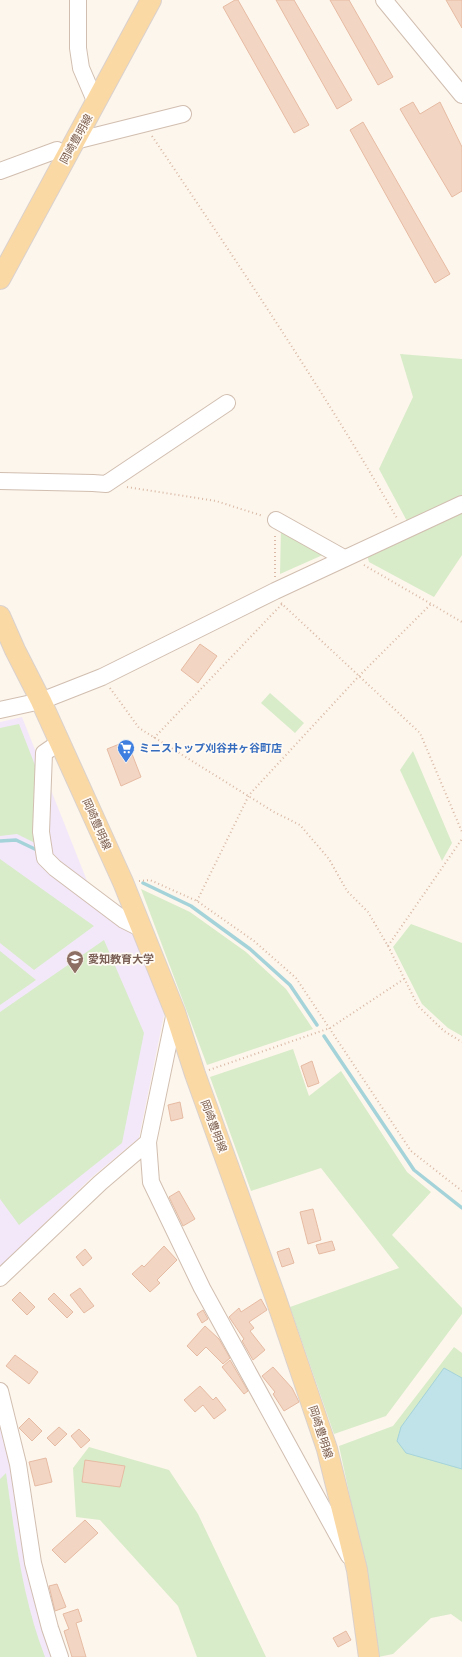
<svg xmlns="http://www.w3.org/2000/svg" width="462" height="1657" font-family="Quicksand,'Noto Sans JP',sans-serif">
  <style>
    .education { fill: #f3e8fa }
    .green { fill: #d8ecc9 }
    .water { fill: #bfe3e8; stroke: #a5d3da }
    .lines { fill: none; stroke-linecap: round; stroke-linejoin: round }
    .stream { stroke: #a5d3da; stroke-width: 3.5 }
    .building { fill: #f3d5c3; stroke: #e6bba3 }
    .minor-casing { stroke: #d1beb0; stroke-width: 18 }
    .major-casing { stroke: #dad1cd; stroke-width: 22 }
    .path { stroke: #d9b8a5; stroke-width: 2; stroke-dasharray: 1 3; stroke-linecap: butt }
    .minor { stroke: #fff; stroke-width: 16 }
    .major { stroke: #fbd9a5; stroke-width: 20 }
    .labels { text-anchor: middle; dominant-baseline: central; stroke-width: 3.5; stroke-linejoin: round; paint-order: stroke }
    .street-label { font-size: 11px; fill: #7a5c4d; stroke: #fffaf3 }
    .shop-label { font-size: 11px; font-weight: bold; fill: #366cbe; stroke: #fffaf3; text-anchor: start }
    .education-label { font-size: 11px; font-weight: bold; fill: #785e54; stroke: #fffaf3; text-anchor: start }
  </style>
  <rect width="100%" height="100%" fill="#fdf6ec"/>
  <path class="education" d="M22 717 99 911 135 934 164 1015 139 1138 92 1177 0 1267V722Z
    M0 1420 53 1657H0Z"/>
  <path class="green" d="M400 354 462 359V497L408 523 379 469 413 397Z
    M462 511V555L434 597 369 562 367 555Z
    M281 528 325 554 280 574Z
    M270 693 304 723 295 733 261 703Z
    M19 724 40 778 34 790 33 832 37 844 17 834 0 836V728Z
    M413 751 452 843 442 861 400 770Z
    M0 859 94 926 34 970 0 943Z
    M141 889 190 912 246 952 286 989 313 1029 207 1065Z
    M411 924 462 943V1036L448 1028 422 1004 393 947Z
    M104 940 144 1033 122 1143 19 1225 0 1199V1012Z
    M0 951 36 980 0 1005Z
    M293 1049 309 1096 341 1071 407 1172 431 1192 392 1235 462 1308V1314L386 1416 334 1434 290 1307 399 1268 321 1168 251 1191 210 1077Z
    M454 1347 462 1353V1622L451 1614 431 1618 393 1654 378 1657 362 1553 339 1446 393 1426Z
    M89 1447 169 1470 198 1514 266 1657H197L178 1606 100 1520 76 1517 73 1468Z
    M6 1473C15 1536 22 1597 45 1657H0V1479Z"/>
  <path class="water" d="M444 1368 462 1378V1469L406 1453 397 1441 401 1427Z"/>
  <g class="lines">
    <path class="stream" d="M0 841 16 840 39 851
      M143 883 191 906 250 949 290 985 317 1025
      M324 1036 414 1170 462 1208"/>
  </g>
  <path class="building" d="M235 0H238L309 125 294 133 223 7Z
    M276 0H294L352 100 337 109Z
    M330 0H349L393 77 378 85Z
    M446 0H462V28Z
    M413 102 420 114 440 102 462 147V191L452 197 400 109Z
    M363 122 450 274 435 283 350 130Z
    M200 644 217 656 198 683 181 670Z
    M127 741 141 777 121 786 107 749Z
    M312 1061 319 1083 308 1087 301 1066Z
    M180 1102 183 1118 171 1121 168 1105Z
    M179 1191 195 1219 183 1226 169 1197Z
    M313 1209 321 1240 308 1244 300 1212Z
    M332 1241 335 1250 319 1254 316 1245Z
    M164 1246 177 1260 157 1280 160 1283 150 1292 132 1274 142 1265 144 1267Z
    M289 1248 294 1263 282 1267 277 1252Z
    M85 1249 92 1258 83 1266 76 1257Z
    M80 1288 94 1306 84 1313 70 1295Z
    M20 1292 35 1307 27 1315 12 1300Z
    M54 1293 73 1312 67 1318 48 1299Z
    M261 1299 267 1310 249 1322 254 1328 250 1331 265 1350 253 1360 242 1341 244 1339 229 1317 239 1308 241 1312Z
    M203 1310 208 1319 202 1323 197 1314Z
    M205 1326 219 1339 230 1358 223 1364 206 1347 197 1356 187 1346Z
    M15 1355 38 1372 29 1384 6 1366Z
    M230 1360 248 1391 244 1394 222 1367Z
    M273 1367 292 1388 299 1402 284 1411 273 1394 275 1392 262 1376Z
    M200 1386 213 1400 216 1397 226 1410 214 1419 203 1405 195 1412 184 1400Z
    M29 1418 42 1431 32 1441 19 1428Z
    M59 1427 67 1434 55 1446 47 1438Z
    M79 1429 90 1440 81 1448 71 1436Z
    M46 1458 52 1482 35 1486 29 1462Z
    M85 1460 125 1466 120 1487 82 1482Z
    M85 1520 98 1533 65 1563 52 1550Z
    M57 1584 66 1607 55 1611 49 1586Z
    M78 1609 82 1621 76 1623 86 1657H72L64 1631 69 1629 63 1614Z
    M346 1631 351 1640 338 1647 333 1638Z"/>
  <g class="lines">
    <g class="minor-casing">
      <path id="minor" d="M78 0V48L81 68 96 103
        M384 0 462 95
        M75 141 183 114
        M0 171 57 150 67 156
        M0 481 93 483 106 484 227 403
        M276 520 344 558
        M0 710 41 701 102 677 275 591 462 504
        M60 742 44 753 41 832 45 858 55 868 124 920 142 929
        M175 1012 148 1142 151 1182 202 1288 349 1556
        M0 1278 100 1183 148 1142
        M0 1391 18 1464 33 1563 50 1628 60 1657"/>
    </g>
    <g class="major-casing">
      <path id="major" d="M0 279 151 0
        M0 616 15 650 41 701 123 882 175 1012 195 1074 275 1296 327 1449 357 1570 369 1657"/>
    </g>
    <path class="path" d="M152 136C237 262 322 388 398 520
      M127 487 216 501 263 516
      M364 565 462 622
      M275 577V535
      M281 603 420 733 462 832
      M110 688 139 728 274 812 300 825 329 859 347 891 368 912 388 946 418 1006 444 1031 462 1042
      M154 738 282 604
      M139 881 150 880 197 901 254 941 296 978 411 1151 462 1191
      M197 901 249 795 359 676 431 604
      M388 946 462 839
      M209 1070 330 1028 404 979"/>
    <use href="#minor" class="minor"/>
    <use href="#major" class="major"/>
  </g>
  <defs>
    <g id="supermarket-pin" transform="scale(0.9)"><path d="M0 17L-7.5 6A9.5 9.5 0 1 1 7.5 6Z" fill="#3f7fe0" stroke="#fffaf3"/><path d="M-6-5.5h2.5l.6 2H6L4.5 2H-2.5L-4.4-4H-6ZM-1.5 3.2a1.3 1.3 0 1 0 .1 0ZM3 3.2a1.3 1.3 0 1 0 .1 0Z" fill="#fff"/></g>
    <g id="university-pin" transform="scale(0.9)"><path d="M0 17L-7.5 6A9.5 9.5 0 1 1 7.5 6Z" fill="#8d6e63" stroke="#fffaf3"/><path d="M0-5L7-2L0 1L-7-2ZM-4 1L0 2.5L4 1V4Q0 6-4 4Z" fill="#fff"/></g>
  </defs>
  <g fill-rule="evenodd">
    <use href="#supermarket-pin" x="126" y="748"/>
    <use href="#university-pin" x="75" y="959"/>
  </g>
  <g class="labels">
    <g class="street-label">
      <text transform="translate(76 139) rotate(-61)">岡崎豊明線</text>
      <text transform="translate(97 824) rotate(66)">岡崎豊明線</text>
      <text transform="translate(214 1126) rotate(70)">岡崎豊明線</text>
      <text transform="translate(321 1432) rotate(72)">岡崎豊明線</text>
    </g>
    <g class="shop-label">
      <text x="139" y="748">ミニストップ刈谷井ヶ谷町店</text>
    </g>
    <g class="education-label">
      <text x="88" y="959">愛知教育大学</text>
    </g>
  </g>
</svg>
